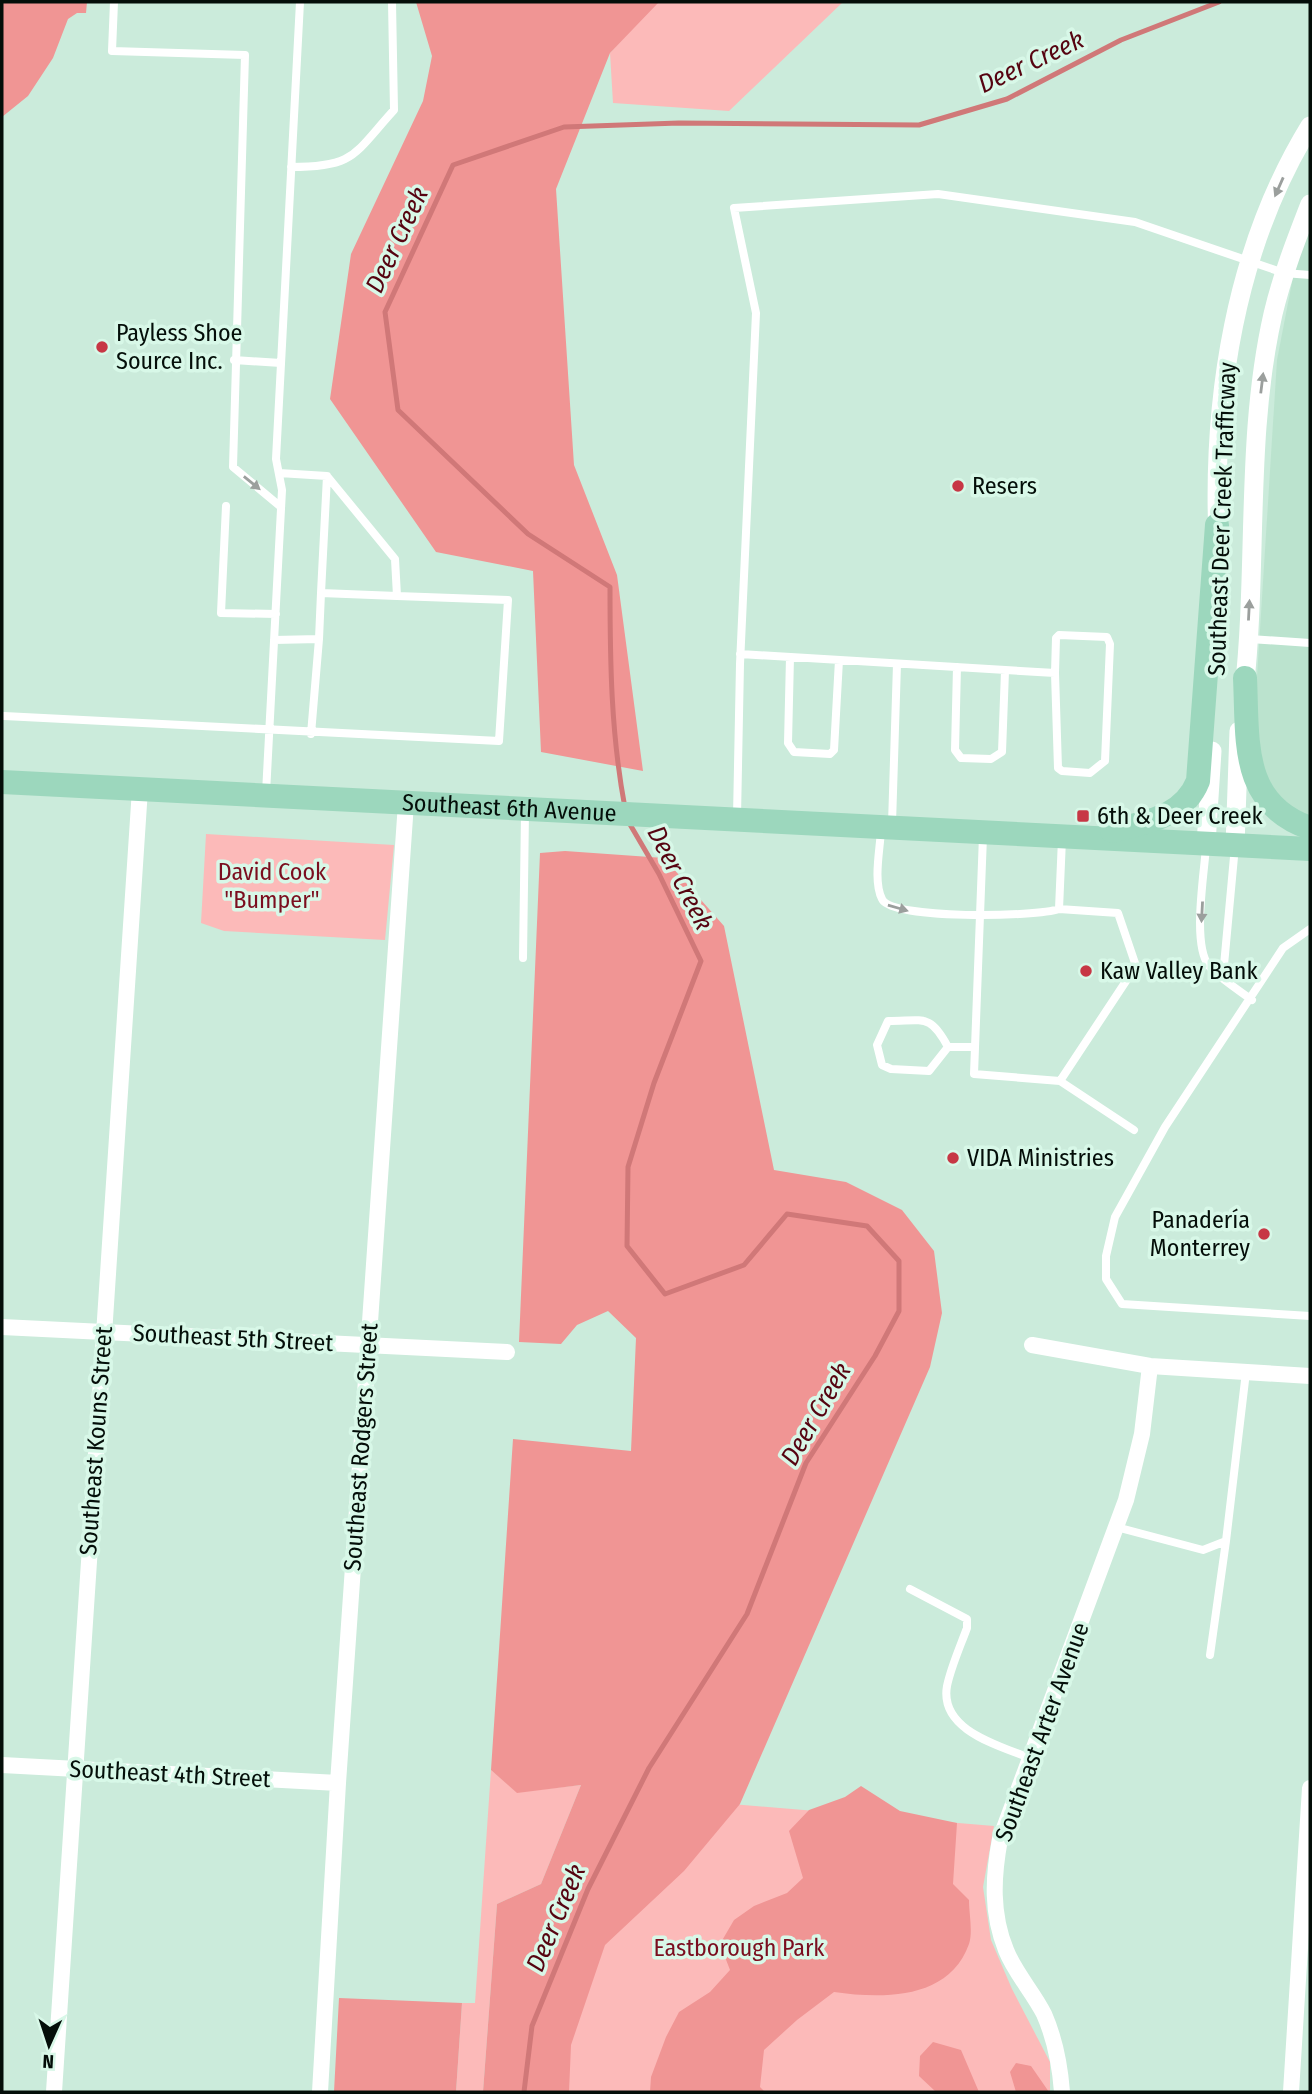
<svg xmlns="http://www.w3.org/2000/svg" width="1312" height="2094" font-family="'Fira Sans Condensed',sans-serif">
  <style>
    .built { fill: #bbe3ce }
    .green { fill: #fcbab9 }
    .forest { fill: #f09594 }
    .lines { fill: none; stroke-linecap: round; stroke-linejoin: round }
    .stream { stroke: #d07878; stroke-width: 5 }
    .service { stroke: #fff; stroke-width: 8 }
    .minor { stroke: #fff; stroke-width: 16 }
    .tertiary { stroke: #fff; stroke-width: 19 }
    .primary { stroke: #9cd7bd; stroke-width: 24 }
    .oneway { fill: #9b9f9d }
    .poi-dot { fill: #c73745; stroke: #d8f8e8; stroke-width: 2.5 }
    .labels { text-anchor: middle; dominant-baseline: central; stroke-width: 7; stroke-linejoin: round; paint-order: stroke }
    .poi-label { font-size: 24px; fill: #040e09; stroke: #d8f8e8; text-anchor: start }
    .street-label { font-size: 24px; fill: #040e09; stroke: #d8f8e8 }
    .park-label { font-size: 24px; fill: #7b0e1f; stroke: #d8f8e8 }
    .water-label { font-size: 26px; font-style: italic; fill: #560411; stroke: #d8f8e8 }
  </style>
  <rect width="100%" height="100%" fill="#cbebdb"/>
  <path class="built" d="M1310 227V818L1282 803 1258 760 1256 693 1277 360 1294 272Z"/>
  <path class="green" d="M655 2H843L729 111 613 103 610 53Z
    M206 834 394 845 385 940 224 931 201 923Z
    M491 1770 517 1792 581 1785 541 1884 497 1904 483 2092H456L462 2003H475Z
    M649 1797 994 1826 983 1887 991 1940 1012 1989 1050 2062V2092H533Z"/>
  <path class="forest" d="M2 2H87L86 13H77L68 19 53 58 28 96 2 117Z
    M416 2H659L610 53 556 189 574 465 617 575 643 771 541 752 533 571 436 552 330 399 351 254 423 101 432 56Z
    M565 851 664 858 724 926 774 1170 846 1182 902 1210 934 1251 942 1313 930 1367 740 1804 684 1871 605 1945 571 2045 569 2092H483L497 1904 541 1884 581 1785 517 1793 491 1770 513 1439 631 1451 636 1338 608 1311 577 1325 561 1344 519 1342 540 853Z
    M861 1786 900 1811 957 1823 953 1884 969 1900C969 1913 973 1932 969 1944 949 2000 883 1999 834 1992L797 2020 764 2050 760 2087 765 2092H650L651 2077 666 2037 679 2012 710 1992 730 1970 720 1944 734 1920 754 1906 787 1893 803 1878 789 1831 809 1810 845 1797Z
    M339 1998 462 2003 456 2092H334Z
    M933 2042 961 2050 979 2092H936L919 2076 920 2056Z
    M1016 2063 1031 2066 1049 2092H1016L1010 2072Z"/>
  <g class="lines">
    <path class="stream" d="M625 808C611 734 610 662 610 587L528 534 398 410 385 312 453 165 564 127 679 123 919 125 1007 99 1121 40 1219 2
      M524 2092 532 2026 588 1889 649 1768 747 1614 806 1463 875 1356 899 1311V1261L867 1226 787 1214 744 1265 665 1294 627 1246 628 1167 654 1083 701 961 659 874 628 821"/>
    <path class="service" d="M114 2 112 51 245 55 233 467 281 507
      M291 167C355 167 353 155 394 110L392 2
      M234 360 281 363
      M226 506 221 613 276 614
      M321 593 327 476
      M1250 639 1310 643
      M274 640 319 639 321 593 397 596
      M740 654 1055 673 1056 638 1059 635 1107 637 1110 644 1105 761 1090 773 1062 771 1058 768 1055 673
      M790 657 788 743 794 752 830 754 834 750 839 660
      M957 667 955 750 961 758 991 759 1002 752 1005 671
      M4 716 499 741 508 600 397 596 395 559 327 476 279 473
      M311 734 319 639
      M266 793 282 490 276 459 300 2
      M737 817 740 664 756 313 734 208 938 194 1135 222 1284 273 1310 275
      M892 824 897 664
      M881 830C880 850 873 881 882 899 891 920 1037 917 1059 909
      M983 836 974 1074 1060 1081 1134 1130
      M1206 847C1204 875 1192 945 1209 966 1218 977 1240 991 1252 1000
      M1310 929 1283 948 1165 1127 1115 1217 1106 1256V1279L1122 1304 1310 1316
      M523 958 525 812
      M1223 976 1235 846
      M948 1047 929 1071 891 1069 882 1065 877 1045 888 1021C924 1021 930 1013 948 1047H975
      M1060 1081 1136 966 1118 913 1059 909 1062 839
      M1116 1527 1203 1550 1226 1541 1246 1372
      M910 1589 967 1619V1628C960 1647 951 1667 947 1686 939 1731 1001 1746 1032 1759
      M1210 1655 1226 1541"/>
    <path class="minor" d="M2 1327 507 1352
      M1032 1345 1150 1366 1310 1376
      M2 1765 338 1783
      M54 2092 140 789
      M320 2092 338 1783 406 803
      M1062 2092C1060 2065 1055 2039 1044 2014 1033 1992 1015 1973 1006 1950 991 1913 993 1877 1000 1839L1126 1500 1142 1434 1150 1366
      M1291 2092 1310 1788"/>
    <path class="tertiary" d="M1218 539C1212 398 1235 248 1310 126
      M1244 691C1258 566 1245 437 1273 314 1282 276 1296 240 1310 204
      M1206 844 1212 751
      M1235 846 1239 731"/>
    <g class="primary">
      <path d="M1245 678C1248 741 1240 804 1310 828"/>
      <path id="s1" d="M2 782 1310 849"/>
      <path d="M1112 831C1146 822 1183 818 1198 781L1217 525"/>
    </g>
  </g>
  <defs><path id="oneway-solid" d="M-6-.8H1V-3.2L6.5 0L1 3.2V.8H-6Z" transform="scale(1.75)"/></defs>
  <g class="oneway">
    <use href="#oneway-solid" transform="translate(1279 187) rotate(114)"/>
    <use href="#oneway-solid" transform="translate(1262 383) rotate(-83)"/>
    <use href="#oneway-solid" transform="translate(252 483) rotate(39)"/>
    <use href="#oneway-solid" transform="translate(1249 610) rotate(-87)"/>
    <use href="#oneway-solid" transform="translate(898 908) rotate(16)"/>
    <use href="#oneway-solid" transform="translate(1202 912) rotate(93)"/>
  </g>
  <g class="poi-dot">
    <circle cx="102" cy="347" r="7"/>
    <circle cx="958" cy="486" r="7"/>
    <rect x="1076" y="809" width="14" height="14" rx="3.5"/>
    <circle cx="1086" cy="971" r="7"/>
    <circle cx="953" cy="1158" r="7"/>
    <circle cx="1264" cy="1234" r="7"/>
  </g>
  <g class="labels">
    <g class="poi-label">
      <text x="116" y="333">Payless Shoe<tspan x="116" dy="28">Source Inc.</tspan></text>
      <text x="972" y="486">Resers</text>
      <text x="1097" y="816">6th &amp; Deer Creek</text>
      <text x="1100" y="971">Kaw Valley Bank</text>
      <text x="967" y="1158">VIDA Ministries</text>
      <text x="1250" y="1220" text-anchor="end">Panadería<tspan x="1250" dy="28">Monterrey</tspan></text>
    </g>
    <g class="street-label">
      <text transform="translate(1222 519) rotate(-88)">Southeast Deer Creek Trafficway</text>
      <text stroke="none"><textPath href="#s1" startOffset="508">Southeast 6th Avenue</textPath></text>
      <text transform="translate(233 1338) rotate(3)">Southeast 5th Street</text>
      <text transform="translate(96 1441) rotate(-86)">Southeast Kouns Street</text>
      <text transform="translate(361 1447) rotate(-86)">Southeast Rodgers Street</text>
      <text transform="translate(1042 1732) rotate(-70)">Southeast Arter Avenue</text>
      <text transform="translate(170 1774) rotate(3)">Southeast 4th Street</text>
    </g>
    <g class="park-label">
      <text x="272" y="872">David Cook<tspan x="272" dy="28">"Bumper"</tspan></text>
      <text x="739" y="1948">Eastborough Park</text>
    </g>
    <g class="water-label">
      <text transform="translate(1031 62) rotate(-25)">Deer Creek</text>
      <text transform="translate(397 240) rotate(-65)">Deer Creek</text>
      <text transform="translate(680 878) rotate(63)">Deer Creek</text>
      <text transform="translate(816 1414) rotate(-60)">Deer Creek</text>
      <text transform="translate(556 1918) rotate(-67)">Deer Creek</text>
    </g>
  </g>
  <rect width="1312" height="2094" fill="none" stroke="#040e09" stroke-width="7"/>
  <g transform="translate(49 2045) rotate(183)" stroke="#d8f8e8" stroke-width="5" paint-order="stroke">
  <path d="M0-5L12 26L0 18L-12 26Z" fill="#040e09"/>
  <text y="-10" font-size="19" font-weight="bold" text-anchor="middle" fill="#040e09">N</text>
  </g>
</svg>
